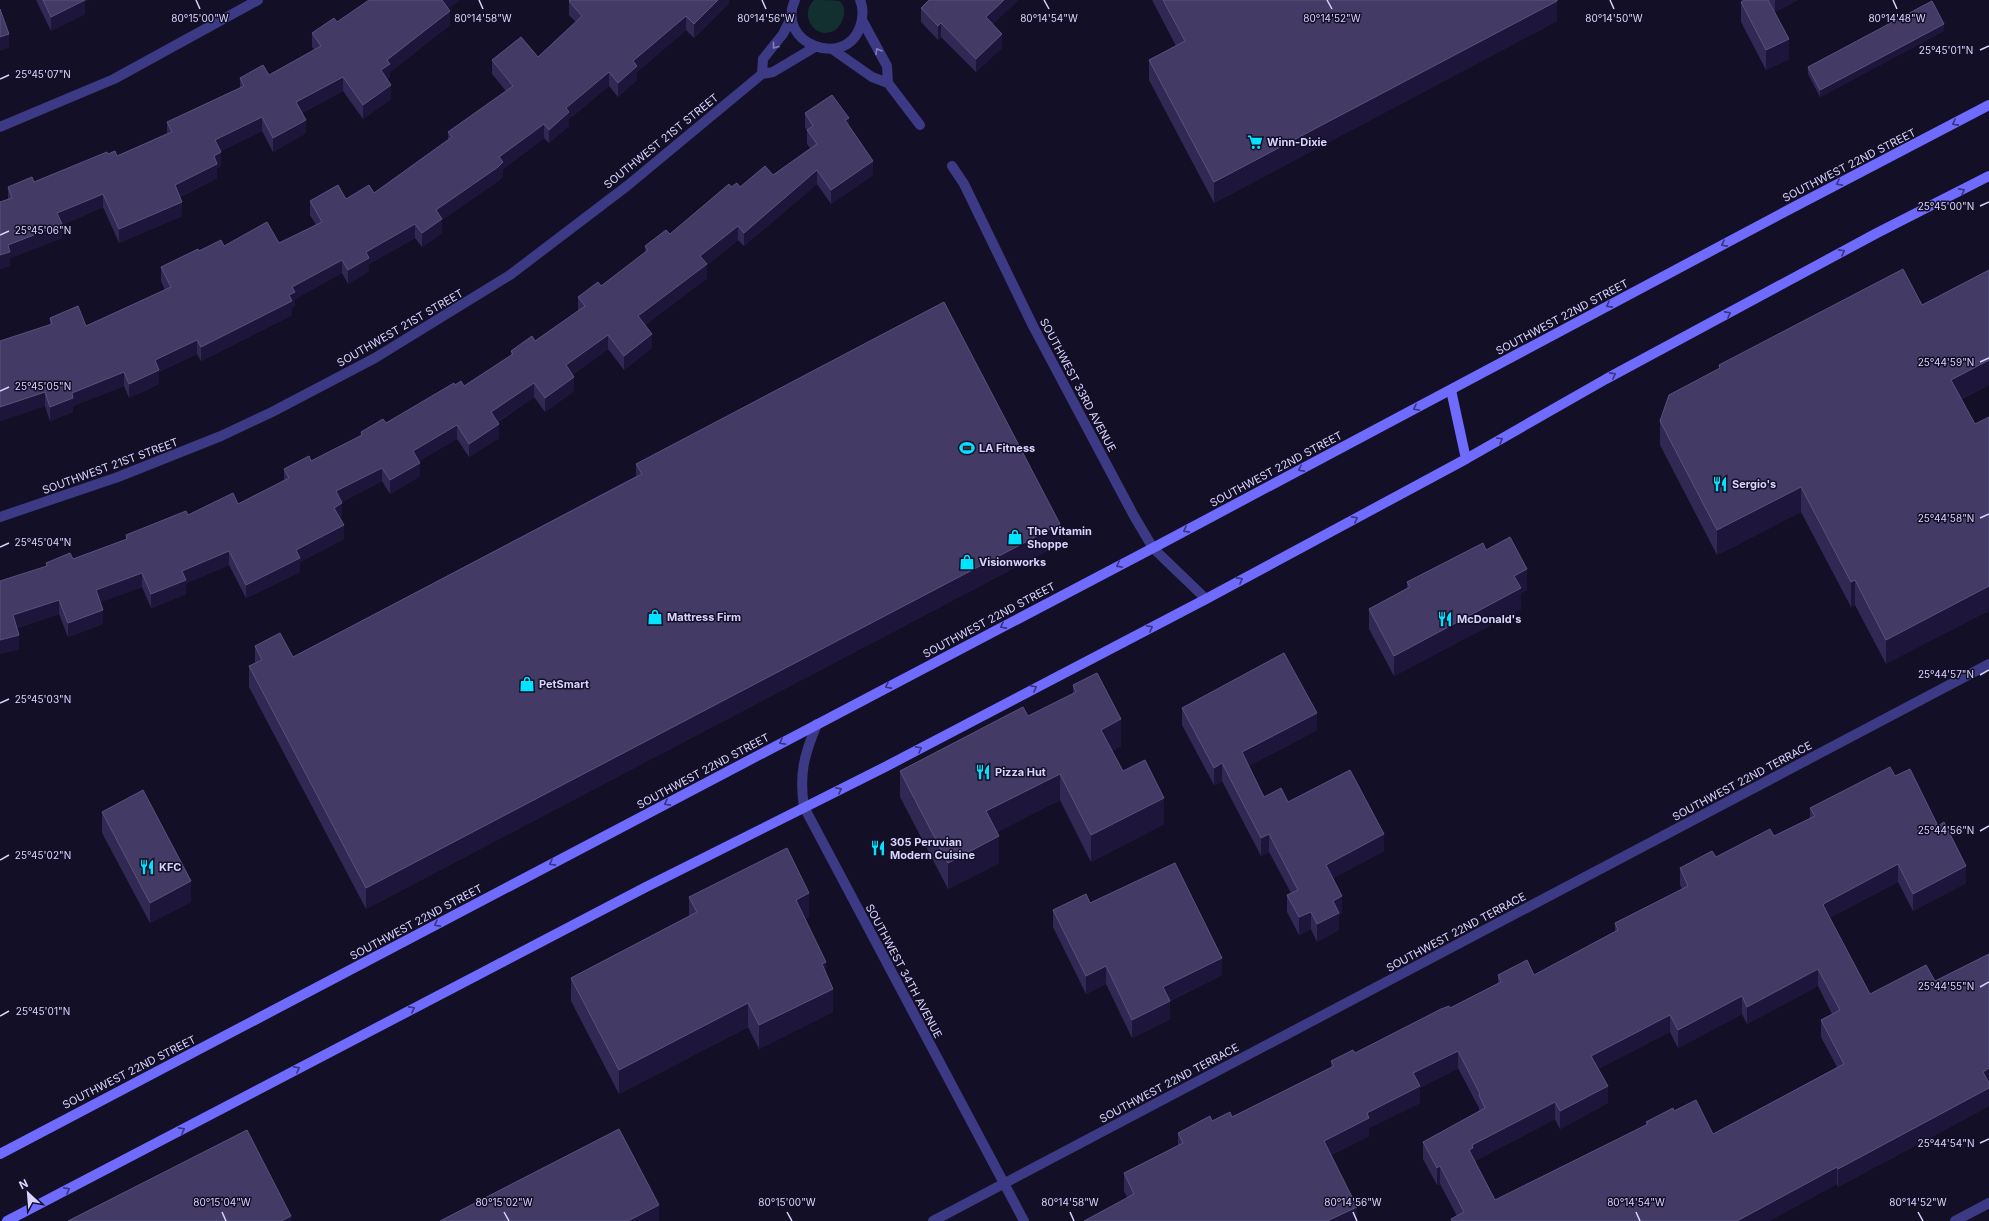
<svg xmlns="http://www.w3.org/2000/svg" width="1989" height="1221" font-family="Inter,sans-serif">
  <style>
    .green { fill: #12302f }
    .lines { fill: none; stroke-linecap: round; stroke-linejoin: round }
    .minor { stroke: #3d3a85; stroke-width: 10 }
    .secondary { stroke: #6f6bff; stroke-width: 10 }
    .wall { fill: #312854; fill-rule: evenodd }
    .shaded-wall { fill: #1d163a }
    .building { fill: #433a66; stroke: #5a527e; fill-rule: evenodd }
    .oneway { stroke: #837fbc }
    .oneway2 { stroke: #38347d }
    .ticks { fill: none; stroke: #d9d4ff; stroke-width: 1.5 }
    .labels { text-anchor: middle; dominant-baseline: central; stroke-width: 3; stroke-linejoin: round; paint-order: stroke }
    .street-label { font-size: 11px; fill: #d9d4ff; stroke: #130f26 }
    .poi-label { font-size: 11px; font-weight: bold; fill: #d9d4ff; stroke: #130f26; text-anchor: start }
    .ticks-label { font-size: 10px; text-anchor: middle; fill: #d9d4ff; stroke: #130f26; stroke-width: 3; stroke-linejoin: round; paint-order: stroke }
  </style>
  <rect width="100%" height="100%" fill="#130f26"/>
  <path class="green" d="M814 0C821 0 833 0 839 1 849 7 843 25 835 30 816 42 798 15 814 0Z"/>
  <g class="lines">
    <path class="minor" d="M795 0C775 43 845 70 860 27 863 18 864 9 860 0
      M862 20 887 66 888 83 920 125
      M832 49 872 77 888 83
      M762 74 763 59 783 34 791 18
      M0 127 114 79 258 0
      M952 166 964 184 1033 326 1134 516 1153 548 1206 599
      M0 517 118 477 221 436 272 412 375 358 510 275 627 186 762 74 773 72 815 47
      M817 724C804 755 799 774 804 807L1024 1221
      M933 1221 1989 664
      M1955 1221 1989 1203"/>
    <path class="secondary" d="M1451 390 1466 459
      M0 1154 1153 548 1790 209 1989 105
      M7 1221 646 887 885 767 1206 599 1466 459 1606 379 1877 233 1989 176"/>
  </g>
  <path class="wall" d="M36 0H89L85 2V14L51 31Z
    M729 0V3L694 38 686 30 637 72V80L618 97 609 86 569 119V126L549 143 544 138 503 169V176L498 181 442 220V233L422 247 415 238 369 264V271L348 284 342 273 295 299V306L292 307V315L201 361 197 354 159 372V384L129 398 124 386 73 406V412L50 421 45 406 0 421V341L50 325V318L86 326 165 290 161 281V267L199 251 224 246 279 243 316 225 310 215V201L346 199 374 193 448 140V132L506 91 492 74V60L538 57 576 22 569 15V1Z
    M929 0H1018L993 24 1002 48 976 72 941 37 938 40 921 22V8Z
    M1152 0H1557V21L1214 203 1149 80V60L1176 46Z
    M1768 0H1798L1775 12Z
    M1741 2 1789 59 1766 70 1741 22Z
    M448 9 450 25 390 72V77L387 79 391 99 363 119 343 91 302 113 306 133 273 152 262 131 221 151V166L217 168V178L180 197 182 216 119 243 103 207 62 225V238L10 258V266L0 269V202L8 199V187L34 182 108 154 117 156 167 133V122L240 88V78L269 75 314 50 312 47V33L337 22Z
    M1944 31 1820 97 1808 74V67Z
    M805 113 849 126 873 175 831 204 817 184 744 246 738 240 707 265V278L645 325 652 348 624 370 608 349 572 375 574 391 545 412 534 397 498 422 499 438 469 457 457 439 419 461 420 476 390 494 382 481 342 502V517L340 518 344 539 300 562V572L246 598 229 565 186 583V594L151 608 142 587 100 602 103 624 68 637 59 614 17 628 19 649 0 654V581L46 567V563L73 559 126 540V535L188 515 238 504 284 481V469L311 461 361 436V432L386 423 455 385 464 386 511 355V351L535 341 578 311V297L601 286 645 253V246L670 234 731 187H740L773 175 810 148 807 144V131L805 127Z
    M1989 270V385L1962 399 1886 664 1855 605 1851 607 1801 512 1717 555 1660 445V421L1719 369V365L1922 305Z
    M636 464 1060 544 366 909 249 687V666L255 663V646L293 657 636 476Z
    M1486 550 1527 590 1521 593V609L1394 676 1369 629V609L1407 588V582Z
    M1073 685 1121 746 1112 751 1123 771 1164 824 1091 862 1060 800 997 832 999 863 948 889 900 797V771L1028 716 1073 694Z
    M1182 708 1317 730 1249 766 1264 797 1288 802 1384 851 1333 878 1342 913 1339 915V930L1317 942 1311 929 1299 935 1287 912V895L1291 893 1269 852 1261 856 1222 781 1214 785 1182 725Z
    M1895 776 1966 883 1913 911 1898 882 1829 918 1870 994 1935 981 1989 954V1106L1838 1187 1837 1184 1769 1221H1451V1219L1457 1216 1440 1184 1437 1185 1423 1159V1142L1479 1111V1108L1458 1068 1420 1088V1103L1369 1128V1136L1331 1155 1357 1221 1127 1197 1124 1191V1173L1178 1146V1133L1212 1121 1232 1117 1331 1067V1061L1355 1053 1450 1008 1498 983V975H1534L1615 932V923L1682 889 1680 885V868L1716 857 1774 836 1810 818V808ZM1818 986 1832 1014 1821 1020V1037L1837 1067 1713 1134 1674 1111 1646 1122V1125L1495 1200 1475 1161 1555 1119 1560 1129 1608 1103 1598 1069 1670 1032 1678 1048 1742 1014 1747 1024Z
    M102 812 191 902 150 923 102 833Z
    M689 897 809 917 805 919 826 975 833 1012 759 1049 748 1027 619 1094 571 1001V978L689 916Z
    M1090 903 1222 975 1170 1001V1019L1132 1038 1106 984 1086 994 1053 927V910Z"/>
  <path class="shaded-wall" d="M80 0H89L85 2V14L51 31V17Z
    M442 0H460L442 14Z
    M718 0H729V3L694 38V24Z
    M1004 0H1018L986 31V17Z
    M1775 0H1798L1775 12Z
    M1557 1V21L1214 203V182Z
    M450 11V25L390 72V77L381 84V70L387 60Z
    M686 16V30L637 72V80L618 97V83L633 61Z
    M941 23V37L938 40V26Z
    M1944 24V31L1820 97V90Z
    M9 34V48L0 51V37Z
    M1002 34V48L976 72V59Z
    M1789 39V59L1766 70V50Z
    M609 72V86L569 119V126L549 143V130L566 108Z
    M343 77V91L296 116V102Z
    M391 85V99L363 119V105Z
    M262 117V131L215 154V140Z
    M849 118V132L845 120Z
    M306 120V133L273 152V138Z
    M544 124V138L503 169V176L498 181 442 220V233L422 247V233L436 210 499 157Z
    M221 152V166L217 168V178L175 199V185L214 156Z
    M873 161V175L831 204V190Z
    M817 170V184L744 246V233Z
    M103 194V207L62 225V238L10 258V266L0 269V255L8 245 57 213Z
    M182 202V216L119 243V229Z
    M415 224V238L369 264V271L348 284V270L366 252Z
    M738 226V240L707 265V278L638 330V316L700 256Z
    M342 260V273L295 299V306L292 307V315L201 361V347L289 295 292 287Z
    M652 334V348L624 370V356Z
    M608 335V349L566 379V365Z
    M197 340V354L159 372V384L129 398V384L155 360Z
    M1989 360V385L1951 404V380Z
    M124 372V386L73 406V412L50 421V407L72 393Z
    M574 377V391L545 412V398Z
    M534 383V397L491 426V412Z
    M45 392V406L0 421V407Z
    M499 424V438L469 457V444Z
    M457 425V439L413 465V451Z
    M420 463V476L390 494V480Z
    M382 468V481L336 505V491Z
    M1801 487V512L1717 555V530Z
    M342 503V517L334 522V508Z
    M1060 524V544L366 909V888Z
    M344 525V539L300 562V572L246 598V585L296 550Z
    M229 551V565L186 583V594L151 608V594L182 571Z
    M1527 569V590L1521 593V609L1394 676V656L1514 576Z
    M142 573V587L96 604V590Z
    M1855 580V605L1851 607V582Z
    M1989 586V611L1886 664V640Z
    M59 600V614L13 629V615Z
    M103 610V624L68 637V623Z
    M19 635V649L0 654V640Z
    M1317 713V730L1242 770V752Z
    M1121 719V746L1101 756V730Z
    M1222 763V781L1214 785V768Z
    M1060 774V800L986 838V811Z
    M1164 798V824L1091 862V835Z
    M1269 834V852L1261 856V838Z
    M1384 834V851L1326 882V865Z
    M999 836V863L948 889V863Z
    M1898 864V882L1825 920 1823 905 1825 903Z
    M1966 866V883L1913 911V894Z
    M191 881V902L150 923V903Z
    M809 893V917L796 924V900Z
    M1342 896V913L1339 915V930L1317 942V924L1333 901Z
    M1311 912V929L1299 935V917Z
    M1222 958V975L1163 1004V987Z
    M826 962V986L822 964Z
    M1106 966V984L1086 994V976Z
    M1818 969V986L1747 1024V1007Z
    M833 989V1012L759 1049V1025Z
    M1742 996V1014L1678 1048V1030Z
    M1170 1001V1019L1132 1038V1020Z
    M748 1003V1027L619 1094V1070Z
    M1670 1015V1032L1591 1073V1056Z
    M1458 1051V1068L1420 1088V1103L1369 1128V1136L1324 1158V1141L1367 1113 1413 1073Z
    M1989 1068V1086L1983 1072Z
    M1608 1086V1103L1560 1129V1111Z
    M1989 1088V1106L1838 1187V1169Z
    M1555 1102V1119L1473 1162 1469 1150 1472 1145Z
    M1440 1166V1184L1437 1185V1168Z
    M1837 1167V1184L1769 1221H1737Z
    M659 1205V1221H628Z
    M1357 1207V1221H1327Z
    M291 1216V1221H281Z"/>
  <path class="building" d="M43 0H85L51 17Z
    M369 0H442L450 11 387 60 390 64 381 70 391 85 363 105 343 77 296 102 306 120 273 138 262 117 215 140 221 152 214 156 217 164 175 185 182 202 119 229 103 194 57 213 62 224 8 245 10 252 0 255V202L12 198 8 187 32 177 34 182 107 152 108 154 115 151 117 156 172 132 167 122 244 86 240 78 263 65 269 75 321 46 312 33 334 18 337 22Z
    M570 0H718L694 24 686 16 633 61 637 66 618 83 609 72 566 108 569 112 549 130 544 124 499 157 503 162 498 167 436 210 442 219 422 233 415 224 366 252 369 258 348 270 342 260 292 287 295 292 289 295 292 301 201 347 197 340 155 360 159 370 129 384 124 372 72 393 73 398 50 407 45 392 0 407V341L52 324 50 318 78 306 86 326 171 287 161 267 198 249 199 251 221 240 224 246 267 222 279 243 322 222 310 201 338 185 346 199 369 185 374 193 452 137 448 132 513 86 492 60 521 37 538 57 582 16 569 1Z
    M929 0H1004L986 17 1002 34 976 59 941 23 938 26 921 8Z
    M1163 0H1557V1L1214 182 1149 60 1185 41Z
    M1744 0H1768L1789 39 1766 50 1741 2Z
    M1932 1 1944 24 1820 90 1808 67Z
    M0 9 9 34 0 37Z
    M832 95 849 118 845 120 873 161 831 190 817 170 744 233 738 226 700 256 707 264 638 316 652 334 624 356 608 335 566 365 574 377 545 398 534 383 491 412 499 424 469 444 457 425 413 451 420 463 390 480 382 468 336 491 342 503 334 508 344 525 296 550 300 558 246 585 229 551 182 571 186 580 151 594 142 573 96 590 103 610 68 623 59 600 13 615 19 635 0 640V581L47 566 46 563 70 553 73 559 127 539 126 535 186 511 188 515 233 493 238 504 289 478 284 469 309 456 311 461 362 435 361 432 383 419 386 423 454 383 455 385 461 381 464 386 513 354 511 351 532 336 535 341 585 306 578 297 598 282 601 286 648 250 645 246 666 230 670 234 729 184 731 187 737 183 740 187 765 166 773 175 817 144 807 130 813 126 805 113Z
    M1903 269 1922 305 1989 270V360L1951 380 1975 424 1989 417V586L1886 640 1855 580 1851 582 1801 487 1717 530 1660 421 1669 395 1720 368 1719 365Z
    M944 302 1060 524 366 888 249 666 262 660 255 646 280 633 293 657 642 474 636 464Z
    M1510 537 1527 569 1514 576 1521 588 1394 656 1369 609 1410 587 1407 582 1483 543 1486 550Z
    M1284 653 1317 713 1242 752 1264 797 1281 788 1288 802 1350 770 1384 834 1326 865 1342 896 1333 901 1339 913 1317 924 1311 912 1299 917 1287 895 1298 890 1269 834 1261 838 1222 763 1214 768 1182 708Z
    M1097 673 1121 719 1101 730 1123 771 1145 760 1164 798 1091 835 1060 774 986 811 999 836 948 863 900 771 1023 707 1028 716 1076 692 1073 685Z
    M1890 767 1895 776 1910 769 1938 826 1944 822 1966 866 1913 894 1898 864 1825 903 1823 905 1870 994 1926 965 1935 981 1989 954V1068L1983 1072 1989 1083V1088L1838 1169 1837 1167 1737 1221H1452L1451 1219 1464 1212 1440 1166 1437 1168 1423 1142 1485 1108 1479 1095 1480 1094 1458 1051 1413 1073 1420 1086 1367 1113 1369 1118 1324 1141 1357 1207 1327 1221H1084L1134 1194 1124 1173 1183 1143 1178 1133 1210 1116 1212 1121 1230 1112 1232 1117 1334 1066 1331 1061 1353 1050 1355 1053 1441 1009 1449 1006 1450 1008 1501 982 1498 975 1527 960 1534 975 1618 930 1615 923 1688 886 1680 868 1712 851 1716 857 1770 829 1774 836 1815 816 1810 808ZM1818 969 1840 1010 1821 1020 1844 1064 1713 1134 1696 1100 1674 1111 1673 1108 1646 1122 1648 1124 1495 1200 1469 1150 1473 1148 1472 1145 1555 1102 1560 1111 1608 1086 1591 1056 1670 1015 1678 1030 1742 996 1747 1007Z
    M143 790 191 881 150 903 102 812Z
    M787 848 809 893 796 900 826 962 822 964 833 989 759 1025 748 1003 619 1070 571 978 697 912 689 897Z
    M1175 863 1222 958 1163 987 1170 1001 1132 1020 1106 966 1086 976 1053 910 1086 894 1090 903Z
    M619 1129 659 1205 628 1221H440Z
    M247 1130 291 1216 281 1221H68Z"/>
  <defs><path id="oneway-chevron" d="M-2-3.5L2.5 0L-2 3.5" fill="none" stroke-width="1.6" stroke-linecap="round" stroke-linejoin="round"/></defs>
  <g class="oneway">
    <use href="#oneway-chevron" transform="translate(775 46) rotate(128)"/>
    <use href="#oneway-chevron" transform="translate(878 51) rotate(-121)"/>
  </g>
  <g class="oneway2">
    <use href="#oneway-chevron" transform="translate(1955 123) rotate(152)"/>
    <use href="#oneway-chevron" transform="translate(1839 183) rotate(152)"/>
    <use href="#oneway-chevron" transform="translate(1962 191) rotate(-28)"/>
    <use href="#oneway-chevron" transform="translate(1724 244) rotate(152)"/>
    <use href="#oneway-chevron" transform="translate(1842 252) rotate(-28)"/>
    <use href="#oneway-chevron" transform="translate(1609 305) rotate(152)"/>
    <use href="#oneway-chevron" transform="translate(1728 314) rotate(-28)"/>
    <use href="#oneway-chevron" transform="translate(1613 375) rotate(-28)"/>
    <use href="#oneway-chevron" transform="translate(1416 408) rotate(152)"/>
    <use href="#oneway-chevron" transform="translate(1500 440) rotate(-30)"/>
    <use href="#oneway-chevron" transform="translate(1301 469) rotate(152)"/>
    <use href="#oneway-chevron" transform="translate(1355 519) rotate(-28)"/>
    <use href="#oneway-chevron" transform="translate(1186 530) rotate(152)"/>
    <use href="#oneway-chevron" transform="translate(1119 565) rotate(153)"/>
    <use href="#oneway-chevron" transform="translate(1240 580) rotate(-29)"/>
    <use href="#oneway-chevron" transform="translate(1003 626) rotate(152)"/>
    <use href="#oneway-chevron" transform="translate(1150 628) rotate(-28)"/>
    <use href="#oneway-chevron" transform="translate(888 686) rotate(152)"/>
    <use href="#oneway-chevron" transform="translate(1034 688) rotate(-28)"/>
    <use href="#oneway-chevron" transform="translate(782 742) rotate(152)"/>
    <use href="#oneway-chevron" transform="translate(919 749) rotate(-28)"/>
    <use href="#oneway-chevron" transform="translate(839 790) rotate(-26)"/>
    <use href="#oneway-chevron" transform="translate(667 803) rotate(152)"/>
    <use href="#oneway-chevron" transform="translate(552 863) rotate(152)"/>
    <use href="#oneway-chevron" transform="translate(437 924) rotate(152)"/>
    <use href="#oneway-chevron" transform="translate(412 1009) rotate(-28)"/>
    <use href="#oneway-chevron" transform="translate(297 1069) rotate(-28)"/>
    <use href="#oneway-chevron" transform="translate(182 1130) rotate(-28)"/>
    <use href="#oneway-chevron" transform="translate(67 1190) rotate(-28)"/>
  </g>
  <path class="ticks" d="M196 0 200 9M479 0 483 9M762 0 766 9M1044 0 1049 9M1327 0 1332 9M1610 0 1614 9M1893 0 1897 9M1980 50 1989 46M0 79 9 75M1980 206 1989 202M0 235 9 231M1980 362 1989 358M0 391 9 387M1980 518 1989 514M0 547 9 543M1980 675 1989 670M0 703 9 699M1980 831 1989 826M0 860 9 855M1980 987 1989 982M0 1016 9 1011M1980 1143 1989 1139M222 1212 226 1221M504 1212 509 1221M787 1212 792 1221M1070 1212 1074 1221M1353 1212 1357 1221M1636 1212 1640 1221M1918 1212 1923 1221"/>
  <defs>
    <g id="supermarket-bare" transform="scale(1.2)"><path d="M-6-5.5h2.5l.6 2H6L4.5 2H-2.5L-4.4-4H-6ZM-1.5 3.2a1.3 1.3 0 1 0 .1 0ZM3 3.2a1.3 1.3 0 1 0 .1 0Z" fill="#00e5ff" stroke="#130f26" stroke-width="2.5" paint-order="stroke"/></g>
    <g id="stadium-bare" transform="scale(1.2)"><path d="M0-5a6.5 5 0 1 0 0 10a6.5 5 0 1 0 0-10ZM-3.5-1.8h7v3.6h-7Z" fill="#00e5ff" stroke="#130f26" stroke-width="2.5" paint-order="stroke"/></g>
    <g id="restaurant-bare" transform="scale(1.2)"><path d="M-5-6h1v4h1v-4h1v4h1v-4h1v5L-1.5 .5V6h-2V.5L-5-1ZM5-6V6H3V1.5H1.5Q1.5-4 5-6Z" fill="#00e5ff" stroke="#130f26" stroke-width="2.5" paint-order="stroke"/></g>
    <g id="shop-bare" transform="scale(1.2)"><path d="M-5-2.5h2.3a2.7 3.5 0 0 1 5.4 0H5L5.5 6h-11ZM-1.5-2.5h3a1.5 2.3 0 0 0-3 0Z" fill="#00e5ff" stroke="#130f26" stroke-width="2.5" paint-order="stroke"/></g>
  </defs>
  <g fill-rule="evenodd">
    <use href="#supermarket-bare" x="1255" y="142"/>
    <use href="#stadium-bare" x="967" y="448"/>
    <use href="#restaurant-bare" x="1720" y="484"/>
    <use href="#shop-bare" x="1015" y="537"/>
    <use href="#shop-bare" x="967" y="562"/>
    <use href="#shop-bare" x="655" y="617"/>
    <use href="#restaurant-bare" x="1445" y="619"/>
    <use href="#shop-bare" x="527" y="684"/>
    <use href="#restaurant-bare" x="983" y="772"/>
    <use href="#restaurant-bare" x="878" y="848"/>
    <use href="#restaurant-bare" x="147" y="867"/>
  </g>
  <g class="labels">
    <g class="street-label">
      <text transform="translate(661 141) rotate(-39)">SOUTHWEST 21ST STREET</text>
      <text transform="translate(1849 165) rotate(-27)">SOUTHWEST 22ND STREET</text>
      <text transform="translate(1562 317) rotate(-28)">SOUTHWEST 22ND STREET</text>
      <text transform="translate(400 328) rotate(-30)">SOUTHWEST 21ST STREET</text>
      <text transform="translate(1078 385) rotate(62)">SOUTHWEST 33RD AVENUE</text>
      <text transform="translate(110 466) rotate(-20)">SOUTHWEST 21ST STREET</text>
      <text transform="translate(1276 469) rotate(-28)">SOUTHWEST 22ND STREET</text>
      <text transform="translate(989 620) rotate(-28)">SOUTHWEST 22ND STREET</text>
      <text transform="translate(703 771) rotate(-28)">SOUTHWEST 22ND STREET</text>
      <text transform="translate(1742 781) rotate(-28)">SOUTHWEST 22ND TERRACE</text>
      <text transform="translate(416 922) rotate(-28)">SOUTHWEST 22ND STREET</text>
      <text transform="translate(1456 932) rotate(-28)">SOUTHWEST 22ND TERRACE</text>
      <text transform="translate(904 971) rotate(62)">SOUTHWEST 34TH AVENUE</text>
      <text transform="translate(129 1072) rotate(-27)">SOUTHWEST 22ND STREET</text>
      <text transform="translate(1169 1083) rotate(-28)">SOUTHWEST 22ND TERRACE</text>
    </g>
    <g class="poi-label">
      <text x="1267" y="142">Winn-Dixie</text>
      <text x="979" y="448">LA Fitness</text>
      <text x="1732" y="484">Sergio's</text>
      <text x="1027" y="531">The Vitamin<tspan x="1027" dy="13">Shoppe</tspan></text>
      <text x="979" y="562">Visionworks</text>
      <text x="667" y="617">Mattress Firm</text>
      <text x="1457" y="619">McDonald's</text>
      <text x="539" y="684">PetSmart</text>
      <text x="995" y="772">Pizza Hut</text>
      <text x="890" y="842">305 Peruvian<tspan x="890" dy="13">Modern Cuisine</tspan></text>
      <text x="159" y="867">KFC</text>
    </g>
  </g>
  <g class="ticks-label">
    <text x="200" y="22">80°15'00"W</text>
    <text x="483" y="22">80°14'58"W</text>
    <text x="766" y="22">80°14'56"W</text>
    <text x="1049" y="22">80°14'54"W</text>
    <text x="1614" y="22">80°14'50"W</text>
    <text x="1332" y="22">80°14'52"W</text>
    <text x="1897" y="22">80°14'48"W</text>
    <text x="1946" y="54">25°45'01"N</text>
    <text x="43" y="78">25°45'07"N</text>
    <text x="1946" y="210">25°45'00"N</text>
    <text x="43" y="234">25°45'06"N</text>
    <text x="1946" y="366">25°44'59"N</text>
    <text x="43" y="390">25°45'05"N</text>
    <text x="1946" y="522">25°44'58"N</text>
    <text x="43" y="546">25°45'04"N</text>
    <text x="1946" y="678">25°44'57"N</text>
    <text x="43" y="703">25°45'03"N</text>
    <text x="1946" y="834">25°44'56"N</text>
    <text x="43" y="859">25°45'02"N</text>
    <text x="1946" y="990">25°44'55"N</text>
    <text x="43" y="1015">25°45'01"N</text>
    <text x="1946" y="1147">25°44'54"N</text>
    <text x="222" y="1206">80°15'04"W</text>
    <text x="504" y="1206">80°15'02"W</text>
    <text x="787" y="1206">80°15'00"W</text>
    <text x="1070" y="1206">80°14'58"W</text>
    <text x="1353" y="1206">80°14'56"W</text>
    <text x="1636" y="1206">80°14'54"W</text>
    <text x="1918" y="1206">80°14'52"W</text>
  </g>
  <g transform="translate(28 1193) rotate(334)" stroke="#130f26" stroke-width="3" paint-order="stroke">
  <path d="M0-3L7 15L0 10L-7 15Z" fill="#d9d4ff"/>
  <text y="-6" font-size="11" font-weight="bold" text-anchor="middle" fill="#d9d4ff">N</text>
  </g>
</svg>
